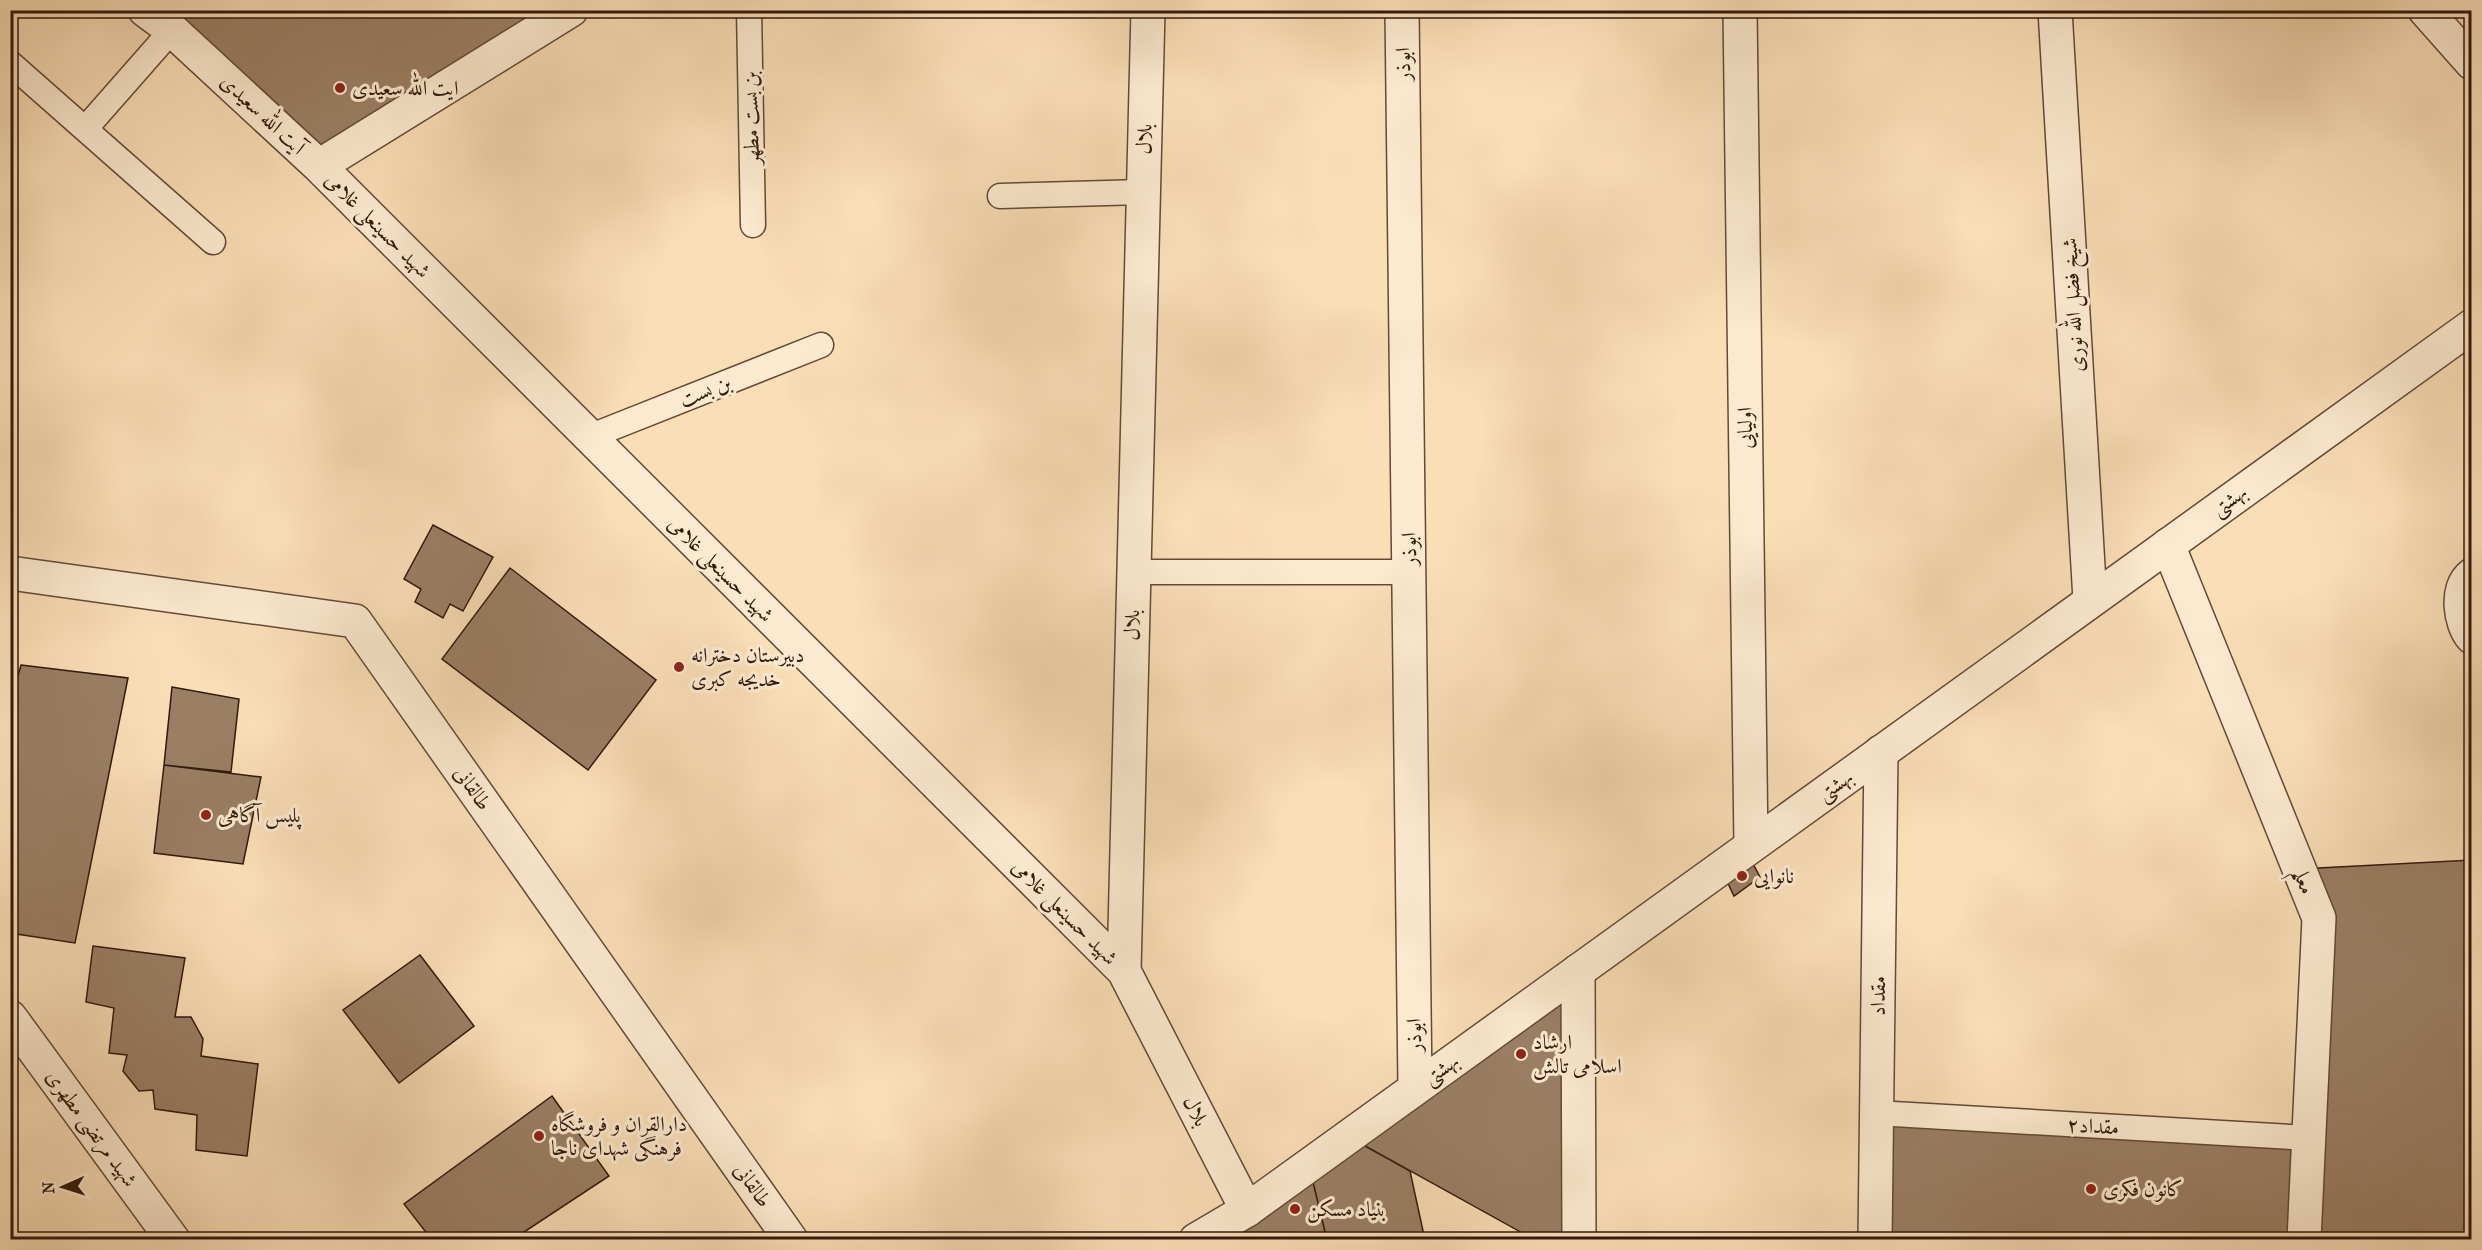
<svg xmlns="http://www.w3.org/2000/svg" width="2482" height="1250" font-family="'IM FELL French Canon',Amiri,serif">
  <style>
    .building { fill: #9a7f65; stroke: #31190d; stroke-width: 1.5 }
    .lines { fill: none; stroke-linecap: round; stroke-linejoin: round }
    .service-casing { stroke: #634a37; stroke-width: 27 }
    .minor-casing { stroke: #634a37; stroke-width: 36 }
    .tertiary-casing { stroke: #634a37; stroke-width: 36 }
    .service { stroke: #fcead0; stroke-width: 24 }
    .minor { stroke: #fcead0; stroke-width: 33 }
    .tertiary { stroke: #fcead0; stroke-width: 33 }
    .poi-dot { fill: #8f2418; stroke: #fcead0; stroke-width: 2 }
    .labels { text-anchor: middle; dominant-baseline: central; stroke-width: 6; stroke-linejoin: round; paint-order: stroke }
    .street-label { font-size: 21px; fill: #31190d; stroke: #fcead0 }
    .poi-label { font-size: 21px; fill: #31190d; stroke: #fcead0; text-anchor: start }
  </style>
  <rect width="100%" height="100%" fill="#fadeb6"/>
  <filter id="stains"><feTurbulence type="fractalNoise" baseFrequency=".00333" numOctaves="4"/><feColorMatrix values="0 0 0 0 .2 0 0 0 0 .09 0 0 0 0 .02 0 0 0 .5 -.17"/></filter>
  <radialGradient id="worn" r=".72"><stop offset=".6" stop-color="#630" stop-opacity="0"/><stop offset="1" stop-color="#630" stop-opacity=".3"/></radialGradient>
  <path class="building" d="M152 10H570L319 165Z
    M433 525 493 557 463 611 450 604 443 618 415 602 421 589 404 579Z
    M510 568 656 680 588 770 442 659Z
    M21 665 128 678 75 943 10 933V704Z
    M172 687 239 699 231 772 164 765Z
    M164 765 261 777 243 864 154 853Z
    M1749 856 1760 877 1734 896 1724 875Z
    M2472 860V1240H2305L2320 918 2300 869Z
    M93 946 185 958 175 1017H191L203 1039 201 1056 258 1064 247 1156 196 1150 197 1115 155 1109 153 1090 139 1091 123 1071 127 1055 109 1053 114 1008 86 1002Z
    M420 955 474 1026 399 1083 343 1010Z
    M1578 971V1240H1535L1349 1137Z
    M552 1096 609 1176 512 1240H432L404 1204Z
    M1877 1114 2309 1138 2304 1240H1876Z
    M1349 1137 1410 1171 1425 1240H1327L1312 1178Z
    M1312 1178 1327 1240H1227Z"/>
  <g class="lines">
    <g class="service-casing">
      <path id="service" d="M749 10 753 225
        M10 63 213 242
        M85 129 172 30
        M1000 196 1143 192
        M589 437 821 345
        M1133 572H1409
        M1876 1113 2309 1138"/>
    </g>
    <g class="minor-casing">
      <path id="minor" d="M145 10 172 30 319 166 1124 971
        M1148 10 1124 971 1247 1210
        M1402 10 1415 1088
        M1740 10 1751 846
        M2055 10 2090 600
        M2425 10 2472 63
        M319 166 571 10
        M2168 545 2319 918 2304 1240
        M2472 575C2455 588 2460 623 2472 637
        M1578 971 1579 1240
        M10 1017 173 1240
        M1875 1240 1881 752"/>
    </g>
    <g class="tertiary-casing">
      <path id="tertiary" d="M10 573 355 621 791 1240
        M1196 1240 1247 1210 2472 326"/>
    </g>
    <use href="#service" class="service"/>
    <use href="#minor" class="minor"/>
    <use href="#tertiary" class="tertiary"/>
  </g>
  <g class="poi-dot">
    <circle cx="340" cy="88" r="6"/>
    <circle cx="679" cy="667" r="6"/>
    <circle cx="206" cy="815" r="6"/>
    <circle cx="1742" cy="876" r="6"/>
    <circle cx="1521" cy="1054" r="6"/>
    <circle cx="539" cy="1136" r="6"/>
    <circle cx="2091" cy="1189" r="6"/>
    <circle cx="1295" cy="1209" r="6"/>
  </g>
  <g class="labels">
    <g class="street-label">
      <text transform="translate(1403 64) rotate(-91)">ابوذر</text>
      <text transform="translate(263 114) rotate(43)">آیت الله سعیدی</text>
      <text transform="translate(751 118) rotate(-91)">بن بست مطهر</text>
      <text transform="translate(1144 139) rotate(-88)">بلال</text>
      <text transform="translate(378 225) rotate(45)">شهید حسینعلی غلامی</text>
      <text transform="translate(2073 305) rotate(-93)">شیخ فضل الله نوری</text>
      <text transform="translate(705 391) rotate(-22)">بن بست</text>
      <text transform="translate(1745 428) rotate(-91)">اولیایی</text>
      <text transform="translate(2229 500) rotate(-36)">بهشتی</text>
      <text transform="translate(1409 549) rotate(-91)">ابوذر</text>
      <text transform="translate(721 569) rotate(45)">شهید حسینعلی غلامی</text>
      <text transform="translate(1132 625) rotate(-89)">بلال</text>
      <text transform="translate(1835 785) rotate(-36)">بهشتی</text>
      <text transform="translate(473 788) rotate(55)">طالقانی</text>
      <text transform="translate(2304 881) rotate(68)">معلم</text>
      <text transform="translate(1065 912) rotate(45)">شهید حسینعلی غلامی</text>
      <text transform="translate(1878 996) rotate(-89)">مقداد</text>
      <text transform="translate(1414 1035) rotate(-91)">ابوذر</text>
      <text transform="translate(1441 1069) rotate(-36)">بهشتی</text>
      <text transform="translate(1196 1111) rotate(63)">بلال</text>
      <text transform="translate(2093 1126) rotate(3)">مقداد۲</text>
      <text transform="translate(92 1128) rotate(54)">شهید مرتضی مطهری</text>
      <text transform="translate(753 1185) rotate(55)">طالقانی</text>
    </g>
    <g class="poi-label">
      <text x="352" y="88">ایت الله سعیدی</text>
      <text x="691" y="655">دبیرستان دخترانه<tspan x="691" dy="24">خدیجه کبری</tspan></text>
      <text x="218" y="815">پلیس آگاهی</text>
      <text x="1754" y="876">نانوایی</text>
      <text x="1533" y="1042">ارشاد<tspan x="1533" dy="24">اسلامی تالش</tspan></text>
      <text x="551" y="1124">دارالقران و فروشگاه<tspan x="551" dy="24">فرهنگی شهدای ناجا</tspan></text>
      <text x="2103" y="1189">کانون فکری</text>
      <text x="1307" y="1209">بنیاد مسکن</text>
    </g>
  </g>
  <rect width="2482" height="1250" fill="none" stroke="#fadeb6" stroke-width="36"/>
  <rect x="12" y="12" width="2458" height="1226" fill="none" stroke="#31190d" stroke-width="3"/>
  <rect x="18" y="18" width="2446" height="1214" fill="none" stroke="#31190d" stroke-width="1.5"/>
  <g transform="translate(63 1187) rotate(267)" stroke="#fcead0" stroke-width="4.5" paint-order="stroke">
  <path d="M0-4.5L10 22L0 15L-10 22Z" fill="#31190d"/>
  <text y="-9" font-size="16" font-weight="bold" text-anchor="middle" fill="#31190d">N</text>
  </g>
  <rect width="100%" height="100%" filter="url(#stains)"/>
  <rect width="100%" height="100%" fill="url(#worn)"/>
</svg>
